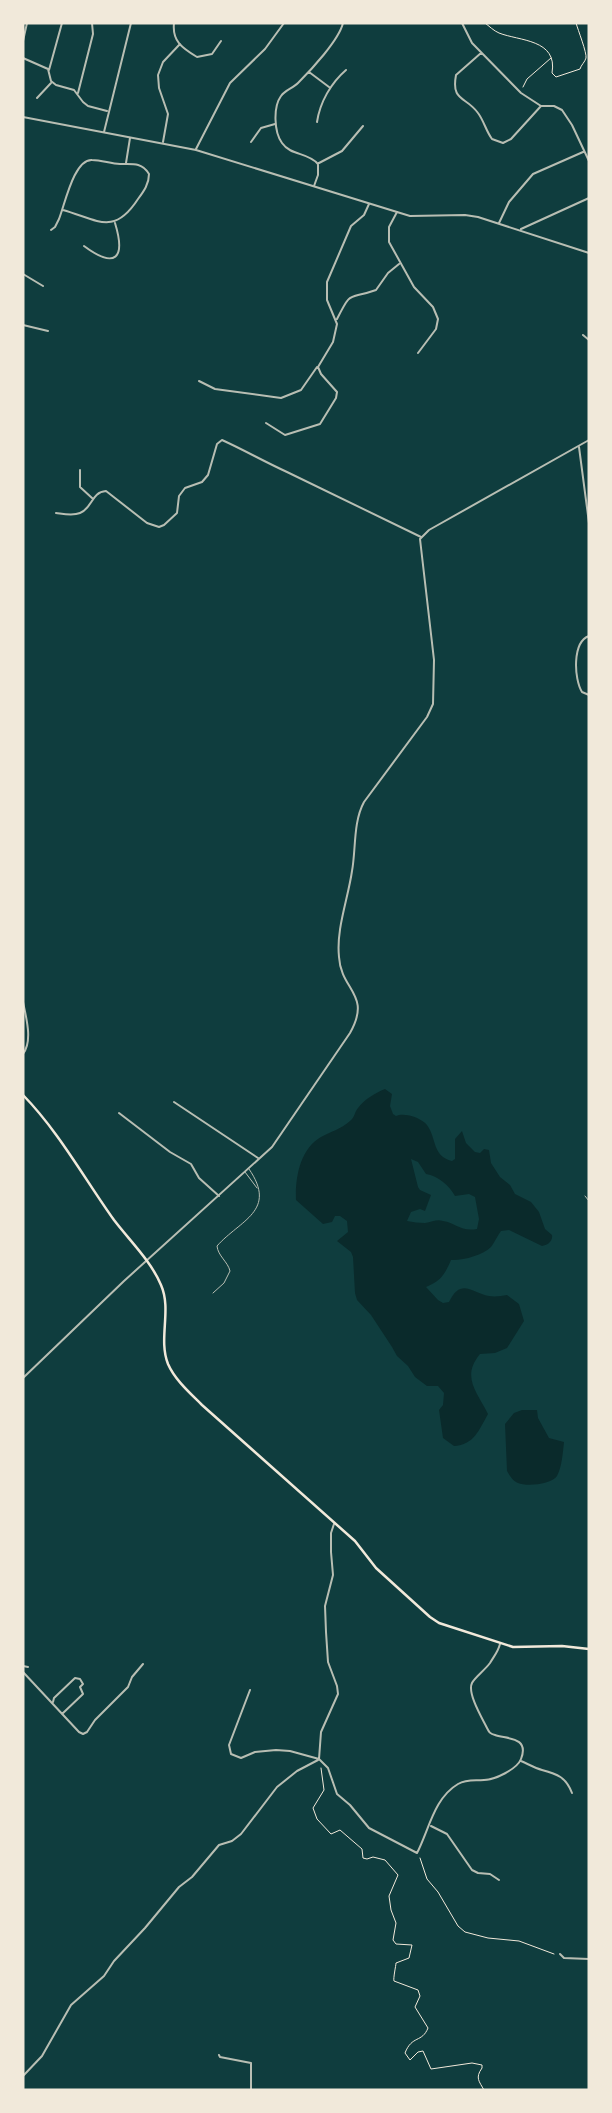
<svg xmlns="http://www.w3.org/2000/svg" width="612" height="2113" font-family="'Crimson Pro',serif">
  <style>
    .water { fill: #0a2a2b; fill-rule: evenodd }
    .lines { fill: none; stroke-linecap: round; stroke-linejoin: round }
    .path { stroke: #f1e9da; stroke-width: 1 }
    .service { stroke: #b8beb3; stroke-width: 1 }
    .minor { stroke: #b8beb3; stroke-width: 2 }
    .tertiary { stroke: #b8beb3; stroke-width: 2 }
    .secondary { stroke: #f1e9da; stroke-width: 2.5 }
  </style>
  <rect width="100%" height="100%" fill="#0f3d3e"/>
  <path class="water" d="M385 1089 392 1094 390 1106 393 1114 396 1116C404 1112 422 1118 427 1125 437 1139 432 1156 452 1161L455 1159V1139L462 1131 466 1143 475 1152 480 1153 484 1149 489 1150 491 1163 500 1177 510 1185 515 1194 531 1202 539 1212 545 1229 552 1235C553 1242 547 1245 542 1246L509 1230 501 1231C497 1236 495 1242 491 1247 483 1255 462 1261 451 1260 445 1274 441 1281 426 1287L438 1300 443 1303 449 1302C461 1277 472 1293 489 1296 495 1297 501 1296 507 1295L519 1304 524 1321 507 1348 495 1353 480 1354C461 1377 477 1392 488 1414 479 1430 474 1445 454 1446L443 1438 439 1410 443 1405 444 1393 438 1386H427L415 1377 408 1366 397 1356 392 1347 371 1315 357 1300 355 1293 353 1257 351 1252 337 1241 348 1232 347 1221 340 1216H335L332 1222 323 1224 296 1200C295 1178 300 1149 321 1137 330 1132 341 1129 350 1121 355 1117 354 1113 358 1108 365 1099 375 1093 385 1089ZM411 1159 418 1162 426 1174C438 1176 449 1185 455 1196L469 1194 475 1197 479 1219 477 1229C461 1232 456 1223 443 1221 437 1219 432 1222 425 1223 419 1223 413 1222 407 1221L411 1212 420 1209 425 1211 431 1195 420 1190 418 1187Z
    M522 1410H537L538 1418 549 1438 564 1442C563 1451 562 1467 557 1476 552 1484 527 1487 518 1483 513 1481 510 1476 507 1471L505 1424 514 1413Z"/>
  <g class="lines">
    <path class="path" d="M485 23C489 26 494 31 499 33 519 41 558 39 552 73L556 77 580 69C581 65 585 62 586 58 587 53 578 30 576 23
      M523 87 527 79 551 58
      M321 1768 324 1790 313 1808 317 1819 331 1834 340 1830 362 1849 363 1858 367 1859 373 1857 385 1860 398 1875 389 1896 391 1910 396 1923 393 1940 396 1944 412 1945 409 1958 396 1963C396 1965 393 1979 394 1981L418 1990 420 1996 415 2007 428 2028C422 2043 412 2035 405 2053L410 2060 418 2052 423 2051 431 2069 472 2063 482 2065V2068C475 2078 479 2081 484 2090
      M420 1858 427 1879 438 1892 458 1926 465 1932 488 1938 519 1941 554 1954"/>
    <path class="service" d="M245 1172 257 1188
      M585 1196 589 1201
      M213 1293 224 1283 230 1271C228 1262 218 1256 217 1246 240 1220 278 1211 249 1169"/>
    <path class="minor" d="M174 23C172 41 182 48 197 57L212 54 221 41
      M462 23 472 43 521 93 541 106H554L562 110 572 125 589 161
      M23 41 27 23
      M481 53 456 75C451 102 466 96 478 113 484 121 486 131 492 139L503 143 511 139 541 106
      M23 58 48 69 51 81 56 85 74 90 83 102 88 106 107 111
      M49 70 62 23
      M309 72 329 87
      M78 93 93 34 92 23
      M37 98 51 83
      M317 122C320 102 331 83 346 70
      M104 132 131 23
      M163 142 168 114 159 88 158 75 163 62 180 44
      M251 142 261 128 275 124
      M196 149 230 83 265 49 284 23
      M126 163 130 138
      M319 163 342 151 363 126
      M318 164C308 152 291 156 282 143 274 132 273 107 281 96 285 90 293 88 298 83 311 70 339 40 343 23
      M314 186 318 175V165
      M397 212 389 227V242L414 287 433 307 438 319 436 329 418 353
      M499 223 509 202 533 174 583 152
      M51 230 55 227 59 219C65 204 74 159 92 160 102 160 111 164 120 164 132 164 142 162 149 174 149 184 144 191 138 199 114 236 98 220 63 210
      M84 246C115 269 126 259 115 223
      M23 274 43 286
      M337 319C352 289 348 300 376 290L388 273 399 264
      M23 325 48 331
      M583 335 589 340
      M199 381 215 389 281 398 301 390 317 367
      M266 423 285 435 320 424 336 398 337 392 321 374 318 367 333 342 337 324 327 300V282L351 226 364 215 369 204
      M579 447 589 523
      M80 470V487L92 498
      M56 513C64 514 73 516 80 513 93 508 91 492 106 491L147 523 159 527 164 525 177 513 179 496 185 488 202 482 208 475 217 444 222 440C244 450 265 462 287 472L421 537
      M589 636C572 642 574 679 582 692L589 695
      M23 1002C26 1017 33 1041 23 1054
      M174 1102 258 1158
      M119 1113 170 1152 191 1164 199 1178 219 1196
      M23 1666 28 1667
      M23 1672 79 1732 83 1734 87 1732 95 1720 128 1687 132 1677 143 1664
      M250 1690 229 1745 231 1754 241 1758 255 1752 276 1750 290 1751 319 1759 328 1768 337 1794 350 1805 369 1828 417 1853C429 1830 434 1798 458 1784 467 1779 475 1781 484 1780 495 1780 517 1769 521 1759 530 1736 505 1739 495 1735 490 1734 489 1732 487 1728 482 1718 467 1693 472 1683 475 1677 484 1671 490 1663 494 1656 498 1652 500 1644
      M53 1702 54 1698 75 1678 80 1679 83 1684 80 1687 83 1694 62 1714
      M319 1759 321 1732 338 1694 337 1686 328 1662 326 1632 325 1606 333 1575 331 1552V1533L334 1524
      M521 1761C528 1764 535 1768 542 1770 557 1774 566 1777 572 1793
      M431 1826 447 1834 472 1870 478 1873 490 1874 499 1880
      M560 1954 564 1958 589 1959
      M219 2055 220 2057 251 2063V2090
      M23 2076 42 2056 71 2005 104 1976 114 1961 145 1928 179 1887 192 1877 219 1845 232 1841 241 1834 277 1787 297 1771 318 1760"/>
    <path class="tertiary" d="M23 117 196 150 410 216 465 215 478 217 589 253
      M521 229 589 198
      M23 1378 124 1281 272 1147 350 1033C372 994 341 991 339 957 336 929 348 899 352 871 356 850 353 822 364 802L427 717 433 704 434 660 420 539 429 530 589 440"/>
    <path class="secondary" d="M23 1095C59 1132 84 1178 114 1220 130 1241 151 1261 161 1285 172 1310 158 1339 168 1364 175 1380 190 1393 202 1405L355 1541 376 1568 430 1617 439 1623 513 1647 562 1646 589 1649"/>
  </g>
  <rect width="612" height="2113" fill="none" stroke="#f1e9da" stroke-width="49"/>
</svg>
